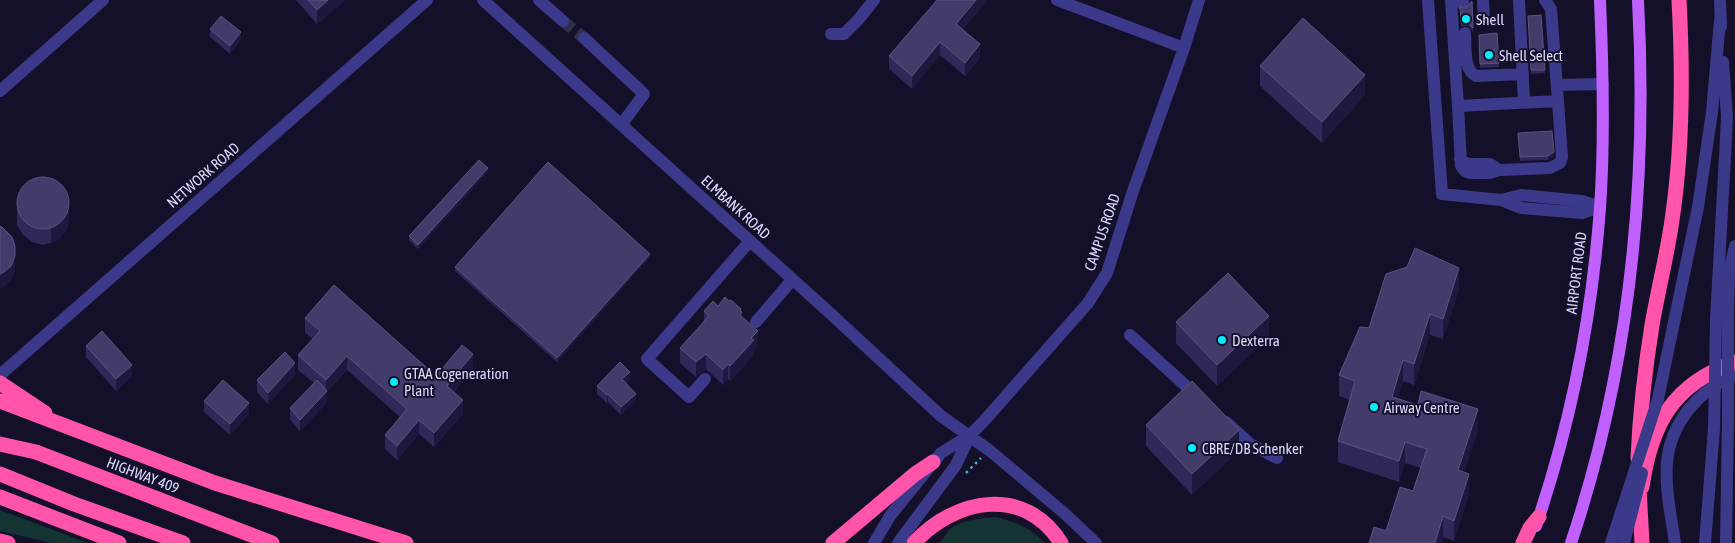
<svg xmlns="http://www.w3.org/2000/svg" width="1735" height="543" font-family="'Asap Condensed',sans-serif">
  <style>
    .green { fill: #133432 }
    .lines { fill: none; stroke-linecap: round; stroke-linejoin: round }
    .minor-tunnel { stroke: #322e4a; stroke-width: 12; stroke-dasharray: 12 6; stroke-linecap: butt }
    .path { stroke: #2dbfb3; stroke-width: 2.5; stroke-dasharray: 2.5 4; stroke-linecap: butt }
    .minor { stroke: #3b3a8a; stroke-width: 12 }
    .major { stroke: #c060ff; stroke-width: 12 }
    .highway { stroke: #ff54aa; stroke-width: 15 }
    .minor-bridge { stroke: #3b3a8a; stroke-width: 12 }
    .wall { fill: #312859 }
    .shaded-wall { fill: #1e173e }
    .building { fill: #433b6a; stroke: #5b5482 }
    .poi-dot { fill: #05ecff; stroke: #14102a; stroke-width: 2 }
    .labels { text-anchor: middle; dominant-baseline: central; stroke-width: 4; stroke-linejoin: round; paint-order: stroke }
    .poi-label { font-size: 15px; fill: #dcd9ff; stroke: #14102a; text-anchor: start }
    .street-label { font-size: 15px; fill: #dcd9ff; stroke: #14102a }
  </style>
  <rect width="100%" height="100%" fill="#14102a"/>
  <path class="green" d="M0 510 88 543H51L0 531Z
    M996 517C1015 522 1031 527 1044 543H939C943 539 946 534 949 530 959 520 982 518 996 517Z"/>
  <g class="lines">
    <path class="minor-tunnel" d="M563 21 584 38"/>
    <path class="path" d="M966 473 981 458"/>
    <path class="minor" d="M483 0 831 314 941 416 989 450 1063 512 1096 543
      M539 0 563 21
      M1057 0 1184 48
      M1428 0 1442 194 1501 200 1521 208 1582 213 1600 207
      M1451 0 1458 106 1558 101 1551 9 1545 0
      M1463 0V4
      M1483 0 1484 19
      M1519 0 1524 102
      M1720 0 1721 27
      M1465 33C1466 46 1463 70 1476 76L1523 74
      M831 34H844L858 20 874 0
      M584 38 644 94 621 125
      M1557 85 1603 84
      M0 91 103 0
      M1458 106 1461 166 1465 171 1470 173H1490L1499 170 1550 168 1560 163 1562 157 1558 101
      M1460 159 1467 164H1490L1499 170
      M1501 200 1521 195 1582 201 1600 207
      M1728 314 1729 273 1735 246
      M1716 320 1726 138 1727 116 1723 62
      M756 322 792 280
      M1130 335 1198 397
      M0 375 427 0
      M705 379 689 397 647 359 750 241
      M1658 399 1698 207 1712 112 1720 20
      M1226 422 1250 444 1277 458
      M874 543 890 516 941 453 970 435 984 421 1088 303 1107 273 1133 191 1184 48 1199 0
      M898 543 956 465 970 435
      M1675 543C1671 516 1665 489 1667 462 1671 422 1699 390 1735 375
      M1705 543 1714 428
      M1726 543 1728 421"/>
    <path class="major" d="M1536 526C1571 423 1592 316 1600 208 1605 139 1603 69 1600 0
      M1571 543C1630 367 1648 184 1638 0"/>
    <path class="highway" d="M0 383 45 413
      M0 401 215 483 406 543
      M0 444 36 452 272 543
      M1638 458C1640 413 1645 369 1652 325 1658 290 1667 256 1672 220 1683 147 1683 74 1679 0
      M0 474 74 504 183 543
      M1642 487C1651 424 1673 384 1735 362
      M1639 488 1642 543
      M0 497 119 543
      M0 541 8 543
      M833 543 915 474 933 462
      M914 543C955 498 1025 485 1061 543
      M1523 543 1530 528 1539 517"/>
    <path class="minor-bridge" d="M1728 421V314
      M1714 428 1716 320
      M1611 543 1658 399
      M1624 543 1642 473"/>
  </g>
  <path class="wall" d="M296 0H345L317 24Z
    M988 0 963 29 980 58 965 76 940 55 912 89 889 69V56Z
    M1472 1 1473 32 1468 26H1461L1460 11 1467 7Z
    M1528 16 1545 70V73L1531 74Z
    M210 29 241 40 230 54 210 37Z
    M1497 33 1499 67 1480 68 1479 35Z
    M1260 66 1365 95 1322 143 1260 86Z
    M1518 133 1554 156 1548 160 1520 161Z
    M488 172 418 249 409 240V236Z
    M17 200 69 221 66 231 60 238 51 243 42 245 32 242 23 235 17 225Z
    M650 257 557 362 455 271V267Z
    M1407 267 1459 289 1443 339 1430 335 1414 385 1403 381 1398 398 1478 430 1464 472 1469 494 1454 541 1443 537 1441 543H1369L1386 531 1413 491 1421 468 1405 463 1399 482 1338 462V441L1350 400 1339 396V375Z
    M718 306 741 311 742 317 758 346 754 350V355L730 381 728 379 723 385 706 369 696 377 680 363V348L704 322V311Z
    M305 318 436 376 473 368 454 392 463 414 434 447 419 434 397 460 385 449V435L400 417 347 370 327 392V402L300 432 290 419V408L314 383 298 370V355L313 339 305 333Z
    M1176 322 1269 337 1217 386 1176 343Z
    M86 346 132 376 116 391 86 357Z
    M295 375 268 404 257 392V380Z
    M630 379 626 383 636 401 621 415 608 402 607 403 597 394V386Z
    M204 401 249 414 230 435 204 412Z
    M1146 425 1239 450 1192 495 1146 446Z"/>
  <path class="shaded-wall" d="M328 0H345L317 24V10Z
    M976 0H988L956 37V24Z
    M241 32V40L230 54V46Z
    M940 42V55L912 89V76Z
    M980 44V58L965 76V63Z
    M1365 75V95L1322 143V122Z
    M1554 152V156L1548 160V156Z
    M488 168V172L418 249V245Z
    M69 206V221L66 231 60 238 51 243V228Z
    M15 246V271L11 280 4 287 0 289V274Z
    M650 254V257L557 362V358Z
    M1459 268V289L1443 339V319Z
    M1430 314V335L1414 385V364Z
    M1269 316V337L1217 386V365Z
    M758 331V346L754 350V355L730 381V366L751 338Z
    M473 354V368L447 400V386Z
    M706 354V369L696 377V362Z
    M347 356V370L327 392V402L300 432V420L326 393V380Z
    M1403 360V381L1392 417V397Z
    M295 363V375L268 404V393Z
    M728 364V379L723 385V370Z
    M132 365V376L116 391V379Z
    M630 372V379L622 387V379Z
    M608 394V402L607 403V395Z
    M636 394V401L621 415V407Z
    M463 400V414L434 447V433Z
    M249 403V414L230 435V424Z
    M1478 409V430L1458 491V470Z
    M419 420V434L397 460V446Z
    M1239 430V450L1192 495V474Z
    M1405 442V463L1399 482V461Z
    M1469 474V494L1454 541V521Z
    M1443 516V537L1441 543H1435Z"/>
  <path class="building" d="M308 0H328L317 10Z
    M937 0H976L956 24 980 44 965 63 940 42 912 76 889 56Z
    M1472 1 1473 28 1468 22H1461L1460 7H1467Z
    M1541 15 1545 70H1531L1528 16Z
    M221 16 241 32 230 46 210 29Z
    M1303 18 1365 75 1322 122 1260 66Z
    M1497 33 1499 63 1480 64 1479 35Z
    M1552 131 1554 152 1548 156 1520 157 1518 133Z
    M479 160 488 168 418 245 409 236Z
    M548 162 650 254 557 358 455 267Z
    M17 203a26 26 0 1 1 52 0a26 26 0 1 1-52 0Z
    M0 226 3 228 12 237 15 246V256L11 266 4 272 0 274Z
    M1415 248 1459 268 1443 319 1430 314 1414 364 1403 360 1392 397 1418 405 1421 391 1478 409 1458 470 1469 474 1454 521 1443 516 1435 543H1369L1374 527 1386 531 1400 487 1413 491 1427 449 1405 442 1399 461 1338 441 1355 381 1339 375 1360 327 1369 328 1386 274 1407 267Z
    M1228 273 1269 316 1217 365 1176 322Z
    M334 285 436 376 462 345 473 354 447 386 463 400 434 433 419 420 397 446 385 435 407 409 347 356 326 380 298 355 320 331 305 318Z
    M725 297 729 301 731 300 741 309 740 310 742 312 740 315 758 331 751 338 754 340 730 366 728 364 723 370 706 354 696 362 680 348 709 316 704 311 713 301 718 306Z
    M102 331 132 365 116 379 86 346Z
    M285 352 295 363 268 393 257 380Z
    M620 362 630 372 622 379 636 394 621 407 608 394 607 395 597 386Z
    M223 380 249 403 230 424 204 401Z
    M317 380 327 391 300 420 290 408Z
    M1192 381 1239 430 1192 474 1146 425Z"/>
  <g class="poi-dot">
    <circle cx="1466" cy="19" r="5"/>
    <circle cx="1489" cy="55" r="5"/>
    <circle cx="1222" cy="340" r="5"/>
    <circle cx="394" cy="382" r="5"/>
    <circle cx="1374" cy="407" r="5"/>
    <circle cx="1192" cy="448" r="5"/>
  </g>
  <g class="labels">
    <g class="poi-label">
      <text x="1476" y="19">Shell</text>
      <text x="1499" y="55">Shell Select</text>
      <text x="1232" y="340">Dexterra</text>
      <text x="404" y="373">GTAA Cogeneration<tspan x="404" dy="17">Plant</tspan></text>
      <text x="1384" y="407">Airway Centre</text>
      <text x="1202" y="448">CBRE/DB Schenker</text>
    </g>
    <g class="street-label">
      <text transform="translate(203 175) rotate(-41)">NETWORK ROAD</text>
      <text transform="translate(736 207) rotate(42)">ELMBANK ROAD</text>
      <text transform="translate(1102 232) rotate(-71)">CAMPUS ROAD</text>
      <text transform="translate(1576 273) rotate(-83)">AIRPORT ROAD</text>
      <text transform="translate(143 475) rotate(21)">HIGHWAY 409</text>
    </g>
  </g>
</svg>
